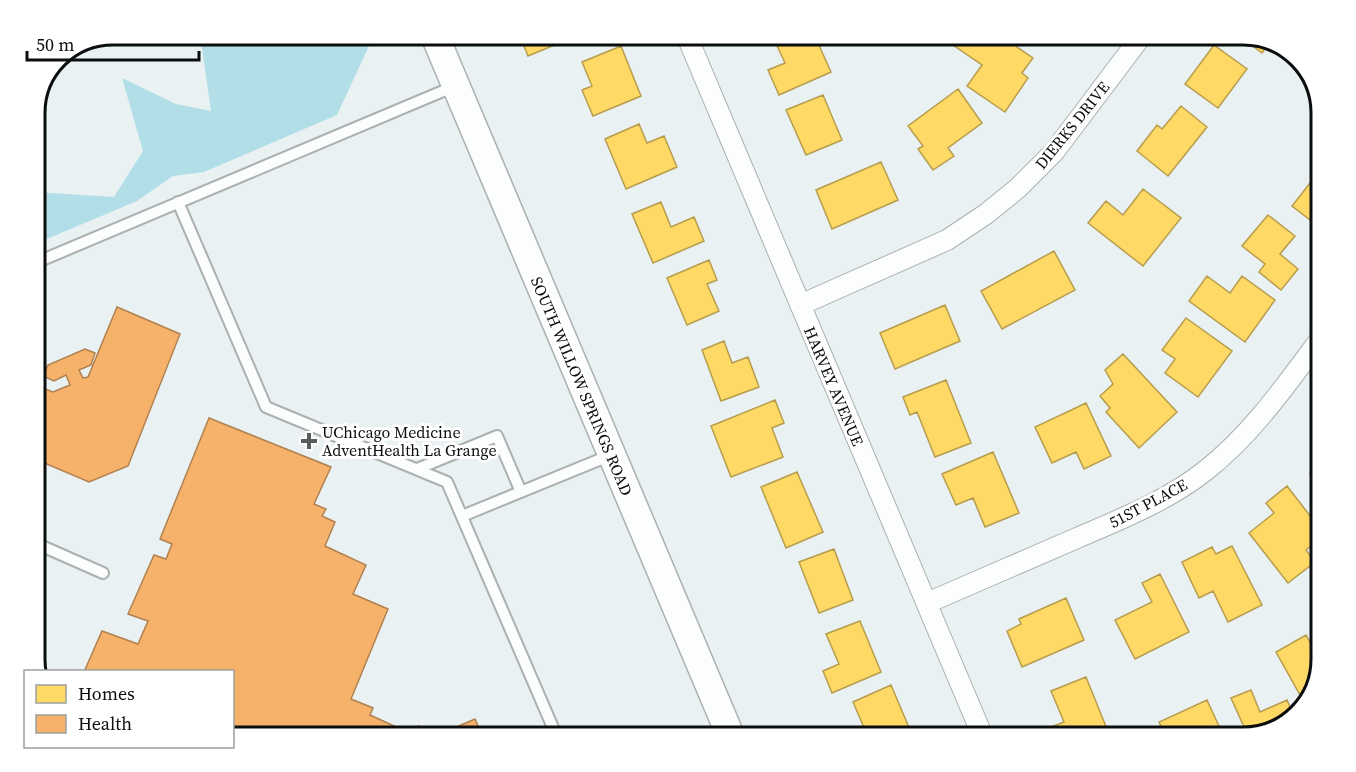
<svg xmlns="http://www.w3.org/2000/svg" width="1356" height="772" font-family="'Source Serif 4',serif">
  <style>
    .green { fill: #b2dfe7 }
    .homes { fill: #ffd966; stroke: #b69c4c; stroke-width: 1.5 }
    .health { fill: #f6b26b; stroke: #b0814f; stroke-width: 1.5 }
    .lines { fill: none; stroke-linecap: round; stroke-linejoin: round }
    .lane-casing { stroke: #abb0b1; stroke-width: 14 }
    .street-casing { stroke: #abb0b1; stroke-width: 22 }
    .secondary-casing { stroke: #abb0b1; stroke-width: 30 }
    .lane { stroke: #fcfdfd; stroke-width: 10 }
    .street { stroke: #fcfdfd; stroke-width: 20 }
    .secondary { stroke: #fcfdfd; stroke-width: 27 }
    .poi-dot { fill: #595d5e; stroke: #fff; stroke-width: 2 }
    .labels { text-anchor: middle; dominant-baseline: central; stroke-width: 6; stroke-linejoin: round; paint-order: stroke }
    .street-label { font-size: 16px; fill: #0b0e0f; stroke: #fff }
    .poi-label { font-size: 16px; fill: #0b0e0f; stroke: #fff; text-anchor: start }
    .rim { fill: none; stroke: #0b0e0f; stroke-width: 3 }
  </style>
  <rect width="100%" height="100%" fill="#eaf1f2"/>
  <path class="green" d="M200 35H366L369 46 337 115 204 172 173 176 137 201 35 244V192L114 197 143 151 122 78 176 104 211 111Z"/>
  <path class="homes" d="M519 34H581L528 56Z
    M779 34H814L831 72 779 95 768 70 785 63 773 37Z
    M960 34H998L1033 58 1022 73 1028 78 1005 112 967 86 982 65 953 45Z
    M1039 34H1061L1052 45Z
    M1237 34H1243L1270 42 1262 53Z
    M1214 45 1247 69 1218 108 1185 84Z
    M621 46 641 96 593 116 582 90 592 86 582 62Z
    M958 89 982 123 948 148 954 156 933 170 918 149 923 146 908 126Z
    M823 95 842 140 806 155 786 110Z
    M1181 106 1207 127 1168 176 1137 151 1157 125 1162 129Z
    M639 124 647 143 664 136 677 167 626 189 605 139Z
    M881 162 898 200 832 229 816 190Z
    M1321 169V214L1314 223 1292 206Z
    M1143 189 1181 218 1143 266 1088 223 1106 201 1123 215Z
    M661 202 671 227 694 217 704 241 653 263 632 214Z
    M1268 215 1295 236 1280 254 1298 269 1281 290 1259 272 1265 264 1242 246Z
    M1054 251 1075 290 1002 329 981 291Z
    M709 260 717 280 707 284 719 311 687 325 667 278Z
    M1207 276 1230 293 1242 276 1275 300 1245 342 1189 301Z
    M945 305 960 341 895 369 880 333Z
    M1186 318 1232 351 1198 397 1165 373 1175 359 1162 350Z
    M724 341 732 363 748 357 759 387 721 401 702 350Z
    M1123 354 1177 412 1139 448 1106 412 1110 408 1100 396 1113 384 1105 370Z
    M946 380 971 443 935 457 917 412 910 415 903 397Z
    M775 400 784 423 772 428 783 457 731 477 711 426Z
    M1086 403 1111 456 1084 469 1076 452 1052 463 1035 427Z
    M993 452 1019 513 985 527 973 498 956 505 942 474Z
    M1321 459V482L1310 473Z
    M797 472 823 532 786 548 761 487Z
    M1287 486 1321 530V538L1306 550 1315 562 1288 583 1249 533 1274 513 1266 503Z
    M1232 546 1262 605 1228 622 1213 591 1199 598 1182 562 1212 547 1216 554Z
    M834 549 853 600 819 613 799 562Z
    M1160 574 1189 632 1135 659 1115 620 1152 602 1142 583Z
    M1066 598 1084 640 1022 667 1007 631 1021 624 1019 619Z
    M860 621 881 672 832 693 823 671 839 664 826 634Z
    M1306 635 1321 662 1311 698 1305 704 1276 652Z
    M1086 677 1109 734 1101 737H1050L1046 729 1064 722 1051 691Z
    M891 685 913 737H868L853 702Z
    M1251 690 1260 712 1287 700 1294 716 1282 727 1248 736 1231 698Z
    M1207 700 1224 737H1166L1159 722Z"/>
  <path class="health" d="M117 307 180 334 128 466 89 482 35 459V385L53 392 70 385 66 375 54 381 43 376 48 365 85 349 95 353 91 365 79 370 83 378 88 377Z
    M209 418 331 467 314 504 326 509 322 516 335 522 325 546 366 565 353 594 388 609 351 699 373 708 370 715 405 731 419 726 424 737H232V672H84L102 631 138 644 148 621 128 614 154 555 166 559 172 544 160 539Z
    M475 719 483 737H433Z"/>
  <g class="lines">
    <g class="lane-casing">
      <path id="lane" d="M178 202 266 407 447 482 557 737
        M35 263 455 86
        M417 469 497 436 521 492
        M462 516 611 455
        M35 543 103 573"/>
    </g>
    <g class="street-casing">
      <path id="street" d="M686 34 983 737
        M800 305 947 240 986 214 1018 188 1054 152 1143 34
        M927 603C977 581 1027 560 1077 538 1121 519 1167 501 1205 471 1252 434 1286 385 1321 338"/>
    </g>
    <g class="secondary-casing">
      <path id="secondary" d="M434 34 731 737"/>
    </g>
    <use href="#lane" class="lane"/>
    <use href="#street" class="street"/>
    <use href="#secondary" class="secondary"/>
  </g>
  <path class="poi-dot" d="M306 432h6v6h6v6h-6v6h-6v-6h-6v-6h6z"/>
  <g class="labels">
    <g class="street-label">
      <text transform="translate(1072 125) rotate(-51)">DIERKS DRIVE</text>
      <text transform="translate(582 386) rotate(67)">SOUTH WILLOW SPRINGS ROAD</text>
      <text transform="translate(834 386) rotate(67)">HARVEY AVENUE</text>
      <text transform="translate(1148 503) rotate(-28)">51ST PLACE</text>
    </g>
    <g class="poi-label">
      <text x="322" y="432">UChicago Medicine<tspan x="322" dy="18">AdventHealth La Grange</tspan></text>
    </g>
  </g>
  <path d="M0 0H1356V772H0ZM113 45H1243A68 68 0 0 1 1311 113V659A68 68 0 0 1 1243 727H113A68 68 0 0 1 45 659V113A68 68 0 0 1 113 45Z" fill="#fff" fill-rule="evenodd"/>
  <path class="rim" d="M113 45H1243A68 68 0 0 1 1311 113V659A68 68 0 0 1 1243 727H113A68 68 0 0 1 45 659V113A68 68 0 0 1 113 45Z"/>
  <rect x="24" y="670" width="210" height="78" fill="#ffffff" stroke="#9d9f9f" stroke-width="1.5"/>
  <rect x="36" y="685" width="30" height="18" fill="#ffd966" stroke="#9d9f9f" stroke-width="1.5"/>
  <text x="78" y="700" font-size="18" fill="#0b0e0f">Homes</text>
  <rect x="36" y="715" width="30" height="18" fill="#f6b26b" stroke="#9d9f9f" stroke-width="1.5"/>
  <text x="78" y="730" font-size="18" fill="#0b0e0f">Health</text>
  <path d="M27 51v9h172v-9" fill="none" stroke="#0b0e0f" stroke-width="3"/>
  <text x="36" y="51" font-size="18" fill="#0b0e0f" stroke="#ffffff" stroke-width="4.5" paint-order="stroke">50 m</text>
</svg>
